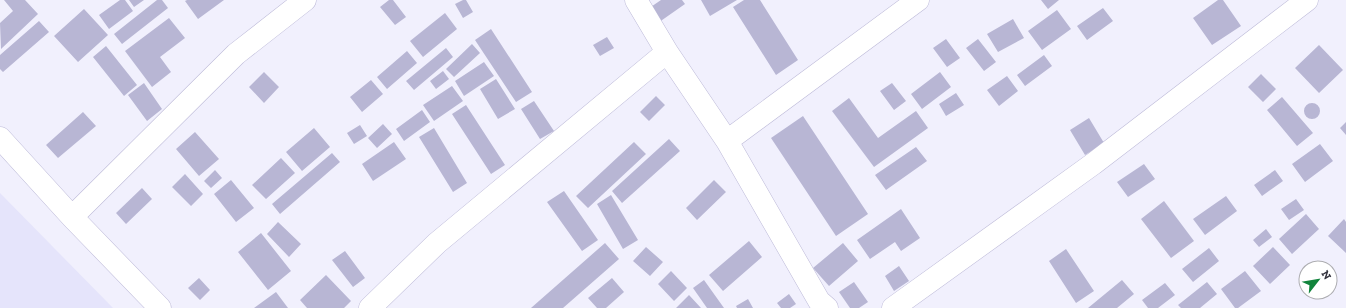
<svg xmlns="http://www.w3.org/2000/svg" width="1346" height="308" font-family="'Zilla Slab',serif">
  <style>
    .built { fill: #e5e4fb }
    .building { fill: #b8b6d4 }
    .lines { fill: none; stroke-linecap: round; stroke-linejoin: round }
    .minor-casing { stroke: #bdbad8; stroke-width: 23 }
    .minor { stroke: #fff; stroke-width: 22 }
  </style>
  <rect width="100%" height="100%" fill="#f1f0fd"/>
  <path class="built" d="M0 193 113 308H0Z"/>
  <path class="building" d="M4 0H25L38 14 1 49 0 23 13 11Z
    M120 0H125L133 11 109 29 99 15Z
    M129 0H144L134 7Z
    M157 0H162L168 8 122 44 114 34Z
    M187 0H224L198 19 185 1Z
    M389 0H393L406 17 395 25 380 7Z
    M463 0H466L473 12 463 18 455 4Z
    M661 0H682L685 4 655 25 645 11Z
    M701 0H737L710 16Z
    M744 0H760L798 60 776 75 733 7Z
    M1041 0H1059L1048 9Z
    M1218 0H1223L1241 26 1212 45 1193 18Z
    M1103 8 1113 21 1087 40 1077 26Z
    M84 9 108 35 78 62 54 36Z
    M1057 10 1071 29 1042 50 1028 31Z
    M445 13 457 29 423 57 410 41Z
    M169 18 185 38 160 57 171 72 152 87 125 51Z
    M1013 19 1024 38 998 52 987 34Z
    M39 21 49 32 3 72 0 69V55Z
    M491 29 532 92 516 102 475 40Z
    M607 37 614 48 600 56 593 45Z
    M946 39 960 58 947 67 933 48Z
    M978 39 996 62 984 71 966 48Z
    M472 44 480 53 454 77 446 69Z
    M1319 45 1343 70 1319 93 1295 68Z
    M106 46 137 85 124 96 93 57Z
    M446 48 453 57 414 90 406 81Z
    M407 51 417 63 387 89 377 77Z
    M1044 55 1052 66 1025 86 1017 75Z
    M484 62 494 76 464 96 455 81Z
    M443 71 449 79 436 89 430 81Z
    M264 72 279 87 264 103 249 87Z
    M940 72 951 87 922 109 911 94Z
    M1261 74 1276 89 1263 102 1248 87Z
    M1007 76 1018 91 999 106 987 90Z
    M496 79 515 109 498 119 480 89Z
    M371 80 383 94 362 112 350 97Z
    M144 83 162 109 147 121 128 95Z
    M892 83 906 101 894 110 880 91Z
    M452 86 463 101 434 121 423 105Z
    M956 93 964 105 946 116 939 104Z
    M656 96 665 105 649 121 640 112Z
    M1282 97 1313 133 1297 146 1267 110Z
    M849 98 878 138 916 111 928 128 874 167 832 111Z
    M534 101 554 131 540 139 521 109Z
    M1304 111a8 8 0 1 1 16 0a8 8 0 1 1-16 0Z
    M466 105 505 165 491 174 452 114Z
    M422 110 430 122 404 141 396 129Z
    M83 112 96 126 58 158 46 145Z
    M803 116 868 214 836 236 771 138Z
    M1089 118 1104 143 1085 155 1070 130Z
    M1346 122V135L1340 128Z
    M383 124 392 134 377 148 368 138Z
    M360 125 367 136 354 144 347 133Z
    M314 128 330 147 302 171 286 152Z
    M434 128 467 183 453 192 419 137Z
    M195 132 219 159 199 176 176 149Z
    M669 139 680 151 622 203 612 191Z
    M394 142 406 159 373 181 362 164Z
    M634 142 646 154 588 208 576 196Z
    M1320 144 1333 161 1305 182 1292 164Z
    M916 147 927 161 886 190 875 175Z
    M332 153 340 162 280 214 272 204Z
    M281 158 295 173 266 199 252 185Z
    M1144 164 1155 179 1128 197 1117 182Z
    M215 170 222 178 211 188 204 181Z
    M1275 170 1283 181 1262 196 1254 185Z
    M185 174 203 194 191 206 172 187Z
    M231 180 254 208 236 222 214 194Z
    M714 180 726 192 697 220 686 208Z
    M142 188 152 199 126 224 116 213Z
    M564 191 598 240 582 251 547 202Z
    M611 195 638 240 623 249 597 204Z
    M1226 196 1237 211 1205 235 1193 219Z
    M1296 199 1304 210 1289 220 1281 209Z
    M1164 201 1194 241 1171 258 1141 219Z
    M901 209 920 238 901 251 895 242 870 259 857 240Z
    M1306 214 1319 229 1292 254 1279 239Z
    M1344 219 1346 222V253L1328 236Z
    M278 222 301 244 289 257 267 234Z
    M1266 229 1272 237 1259 247 1253 240Z
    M261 233 291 271 268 290 238 252Z
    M749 241 762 257 723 291 709 275Z
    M605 243 619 259 563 308H531Z
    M843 243 858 261 829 286 813 268Z
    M646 247 663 262 650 276 633 261Z
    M1273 247 1290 265 1270 284 1253 266Z
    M1209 248 1219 261 1193 282 1182 269Z
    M1066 249 1094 291 1076 303 1049 261Z
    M345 251 365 278 353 287 332 260Z
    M899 266 909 281 894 291 885 276Z
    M671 271 687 288 674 301 658 284Z
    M1245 271 1261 291 1238 308H1235L1221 289Z
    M326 275 351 301 344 308H307L300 300Z
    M199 278 210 290 200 300 188 288Z
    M612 278 624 292 606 308H597L588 298Z
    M704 280 724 308H707L693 288Z
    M1122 280 1134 294 1117 308H1088Z
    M854 282 868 302 859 308H850L839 292Z
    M1207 282 1217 294 1200 308H1181L1178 305Z
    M1165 283 1175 295 1158 308H1148L1142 300Z
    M276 292 288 308H254Z
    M789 294 796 304 790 308H781L777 303Z
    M689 295 701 308H676Z
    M748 299 753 308H737L736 306Z"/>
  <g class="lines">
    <g class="minor-casing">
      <path id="minor" d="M636 0 667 52 727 141 819 301 827 308
        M0 138 72 217 160 308
        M727 141 918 0
        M72 217 236 54 305 0
        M370 308 437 243 667 52
        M893 308 1093 164 1307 0"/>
    </g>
    <use href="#minor" class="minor"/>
  </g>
  <g transform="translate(1318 280) rotate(59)"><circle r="19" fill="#ffffff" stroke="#adadb1"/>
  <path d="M0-3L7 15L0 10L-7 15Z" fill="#11843c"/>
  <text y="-6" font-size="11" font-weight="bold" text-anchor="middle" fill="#31313c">N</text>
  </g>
</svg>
